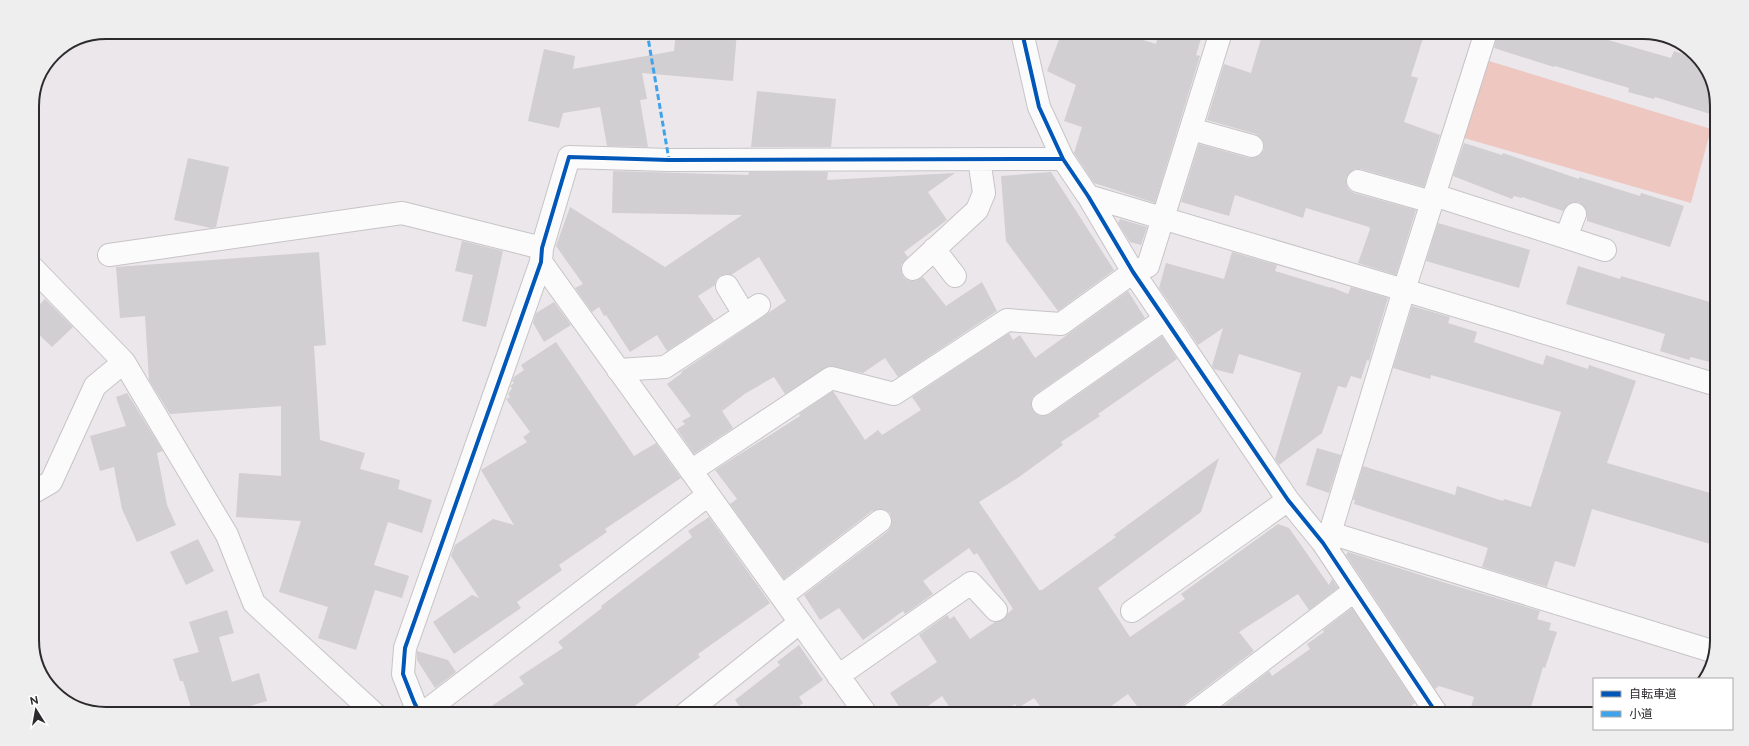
<svg xmlns="http://www.w3.org/2000/svg" width="1749" height="746" font-family="Raleway,'Noto Sans JP',sans-serif">
  <style>
    .green { fill: #efc7c1 }
    .building { fill: #d1cfd1 }
    .lines { fill: none; stroke-linecap: round; stroke-linejoin: round }
    .minor-casing { stroke: #c7c4c6; stroke-width: 24 }
    .minor { stroke: #fcfbfc; stroke-width: 22 }
    .quiet { stroke: #3ea3eb; stroke-width: 3; stroke-dasharray: 6 3; stroke-linecap: butt }
    .cycleway-casing { stroke: #fff; stroke-width: 6 }
    .cycleway { stroke: #0057b8; stroke-width: 4 }
    .rim { fill: none; stroke: #2d2a2d; stroke-width: 2 }
  </style>
  <rect width="100%" height="100%" fill="#ebe7ea"/>
  <path class="green" d="M1489 61 1711 129 1691 203 1464 138Z"/>
  <path class="building" d="M676 32H737L733 81 642 73 647 99 640 100 648 147 607 146 600 107 563 113 559 128 528 121 544 49 575 56 573 69 674 51Z
    M1062 32H1118L1156 44 1159 32H1203L1196 55 1200 56 1155 203 1094 183 1074 153 1082 127 1064 121 1076 85 1047 71Z
    M1263 32H1425L1411 76 1418 78 1404 122 1440 135 1424 187 1361 169H1355L1350 172 1346 178V184L1349 190 1354 193 1416 210 1396 275 1358 263 1370 229 1369 227 1306 208 1303 218 1235 195 1229 216 1181 202 1199 144 1249 158H1255L1260 155 1264 150V143L1261 138 1256 134 1207 120 1224 64 1251 73Z
    M1461 32H1473L1470 40 1461 37Z
    M1498 32H1580L1671 58 1674 51 1701 60 1717 101V116L1655 97 1654 99 1628 92 1629 88 1555 66 1554 67 1494 48Z
    M757 91 836 99 831 147H751Z
    M1464 143 1502 155 1503 153 1579 179V177L1640 196 1641 193 1684 206 1670 247 1587 221V212L1584 206 1579 202H1574L1568 204 1563 211 1522 197 1521 198 1514 196 1512 199 1453 176Z
    M188 158 229 167 216 227 211 228 174 220Z
    M613 171 748 175 749 172H828L827 180 955 173 928 192 947 220 904 252 908 257 901 265V272L904 278 910 281H916L923 277 946 306 982 282 997 311 898 377 885 358 863 373 829 366 785 394 774 377 746 393 722 411 733 428 694 454 677 429 685 424 682 421 691 416 667 384 682 373 681 372 786 301 759 257 731 275 726 274 720 276 716 280 715 285 698 296 714 320 667 351 657 335 630 352 606 315 604 316 599 307 592 312 575 288 583 284 556 246 570 207 665 267 742 215 612 213Z
    M1051 172 1114 270 1058 311 1006 241 1001 176Z
    M1120 219 1147 227 1141 245 1130 242 1118 223Z
    M1438 223 1530 250 1519 288 1426 261Z
    M462 241 503 251 486 327 462 321 473 275 455 271Z
    M319 252 326 345 314 346 320 440 365 453 360 469 400 480 398 489 432 500 422 533 388 522 374 565 409 576 402 598 375 590 356 650 318 638 328 607 279 592 301 521 236 517 239 473 281 476V406L170 414 149 380 145 316 120 318 116 267Z
    M1232 252 1277 265 1275 271 1331 288V287L1348 294 1351 287 1388 298 1369 361 1367 360 1361 379 1351 376 1346 388 1338 386 1322 433 1279 465 1275 459 1301 373 1239 354 1233 374 1214 369 1212 366 1223 328 1198 345 1159 288 1166 263 1224 279Z
    M1578 266 1620 279 1621 276 1717 304V364L1691 357 1689 360 1660 351 1665 334 1566 304Z
    M1128 291 1145 318 1036 394 1032 398 1031 405 1033 411 1038 415 1044 416 1050 414 1162 336 1177 359 1098 414 1100 416 1061 442 1063 445 1019 477 979 502 1039 590H1042L1116 537 1114 535 1219 458 1201 512 1098 588 1130 637 1185 599 1181 594 1278 524 1289 528 1329 585 1332 579 1338 588 1309 610 1298 594 1239 632 1254 651 1184 704 1181 709 1180 714H1143L1128 694 1100 714H1046L1034 698 1018 708 1015 704 1000 714H954L942 696 917 714H904L890 693 937 662 919 635 947 615 950 619 954 616 970 639 995 622 1004 619 1008 613 1013 609 977 553 974 555 969 548 923 581 933 594 905 614 903 611 863 640 839 608 820 620 804 595 888 531 891 526 892 520 890 513 885 510 879 509 872 511 784 579 730 504 737 499 715 470 800 416 799 414 833 391 865 440 878 430 882 435 921 410 912 397 1009 333 1013 340 1020 335 1035 358Z
    M45 299 73 327 52 347 32 328V312Z
    M554 302 571 325 544 342 533 323 536 313Z
    M1412 306 1450 317 1448 323 1477 332 1474 342 1543 365 1546 355 1588 369 1589 365 1636 381 1607 463 1717 495V546L1592 509 1575 567 1555 561 1547 587 1482 567 1488 548 1354 504 1355 500H1353L1363 466 1455 495 1457 486 1503 501 1504 499 1531 507 1561 412 1431 375 1430 379 1393 368Z
    M556 342 634 456 656 443 681 478 605 529 607 532 559 565 562 570 517 602 521 608 454 654 433 622 472 595 479 598 451 556 455 545 493 519 514 525 481 470 527 442 523 437 530 432 506 399 510 397 508 394 512 388 510 386 514 383 512 381 514 377 524 370 521 365Z
    M127 393 163 451 157 453 167 505 176 525 137 542 122 509 114 467 100 471 90 436 126 426 116 397Z
    M1317 448 1341 455 1329 493 1306 485Z
    M709 517 770 603 698 654 700 657 624 714H480L524 684 519 677 563 648 558 642 602 608 601 606 692 537 688 531Z
    M198 539 214 571 186 585 170 552Z
    M1348 552 1449 584 1540 611 1537 619 1551 623 1549 630 1557 632 1545 668 1543 667 1529 714H1469L1474 697 1439 686 1435 689 1346 555Z
    M1352 608 1415 703 1400 714H1213L1269 671 1272 676 1310 649 1307 644 1324 632 1323 630Z
    M227 610 234 633 219 637 232 682 259 673 267 701 222 714H193L183 681H180L173 659 199 652 189 622Z
    M799 645 823 680 799 697 803 703 788 714H745L735 700 780 665 777 662Z
    M417 651 448 660 456 672 435 688 417 660Z"/>
  <g class="lines">
    <g class="minor-casing">
      <path id="minor" d="M1022 32 1039 107 1063 159 1088 196 1133 272 1165 319 1288 500 1323 543 1437 714
        M1191 129 1252 146
        M1358 181 1432 202
        M1434 195 1605 250
        M1088 196 1404 290 1717 385
        M1566 237 1575 214
        M934 249 955 276
        M109 255 402 213 542 248
        M541 262 866 714
        M32 267 124 362
        M913 269 977 210 984 193 979 159
        M727 286 744 314
        M618 370 665 367 759 305
        M1043 404 1165 319
        M691 471 831 378 894 394 1007 320 1061 324 1133 272 1148 266 1221 32
        M32 493 51 482 95 386 124 362 227 535 254 603 375 714
        M1330 533 1715 652
        M1323 543 1330 533 1404 290 1486 32
        M782 596 880 521
        M1132 611 1288 500
        M838 676 971 583 996 610
        M420 714 414 702 403 674 405 648 541 262 542 248 569 157 669 160 1063 159
        M422 714 708 495
        M685 714 799 623
        M1192 714 1354 591"/>
    </g>
    <use href="#minor" class="minor"/>
    <path class="quiet" d="M647 32 669 160"/>
    <g class="cycleway-casing">
      <path id="cycleway" d="M1022 32 1039 107 1063 159 1088 196 1133 272 1165 319 1288 500 1323 543 1437 714
        M420 714 414 702 403 674 405 648 541 262 542 248 569 157 669 160 1063 159"/>
    </g>
    <use href="#cycleway" class="cycleway"/>
  </g>
  <path d="M0 0H1749V746H0ZM106 39H1643A67 67 0 0 1 1710 106V640A67 67 0 0 1 1643 707H106A67 67 0 0 1 39 640V106A67 67 0 0 1 106 39Z" fill="#eee" fill-rule="evenodd"/>
  <path class="rim" d="M106 39H1643A67 67 0 0 1 1710 106V640A67 67 0 0 1 1643 707H106A67 67 0 0 1 39 640V106A67 67 0 0 1 106 39Z"/>
  <rect x="1593" y="678" width="140" height="52" fill="#ffffff" stroke="#abaaab"/>
  <rect x="1601" y="691" width="20" height="6" fill="#0057b8" stroke="#abaaab"/>
  <text x="1629" y="698" font-size="12" fill="#2d2a2d">自転車道</text>
  <rect x="1601" y="711" width="20" height="6" fill="#3ea3eb" stroke="#abaaab"/>
  <text x="1629" y="718" font-size="12" fill="#2d2a2d">小道</text>
  <g transform="translate(36 710) rotate(349)" stroke="#ffffff" stroke-width="3" paint-order="stroke">
  <path d="M0-3L7 15L0 10L-7 15Z" fill="#2d2a2d"/>
  <text y="-6" font-size="11" font-weight="bold" text-anchor="middle" fill="#2d2a2d">N</text>
  </g>
</svg>
